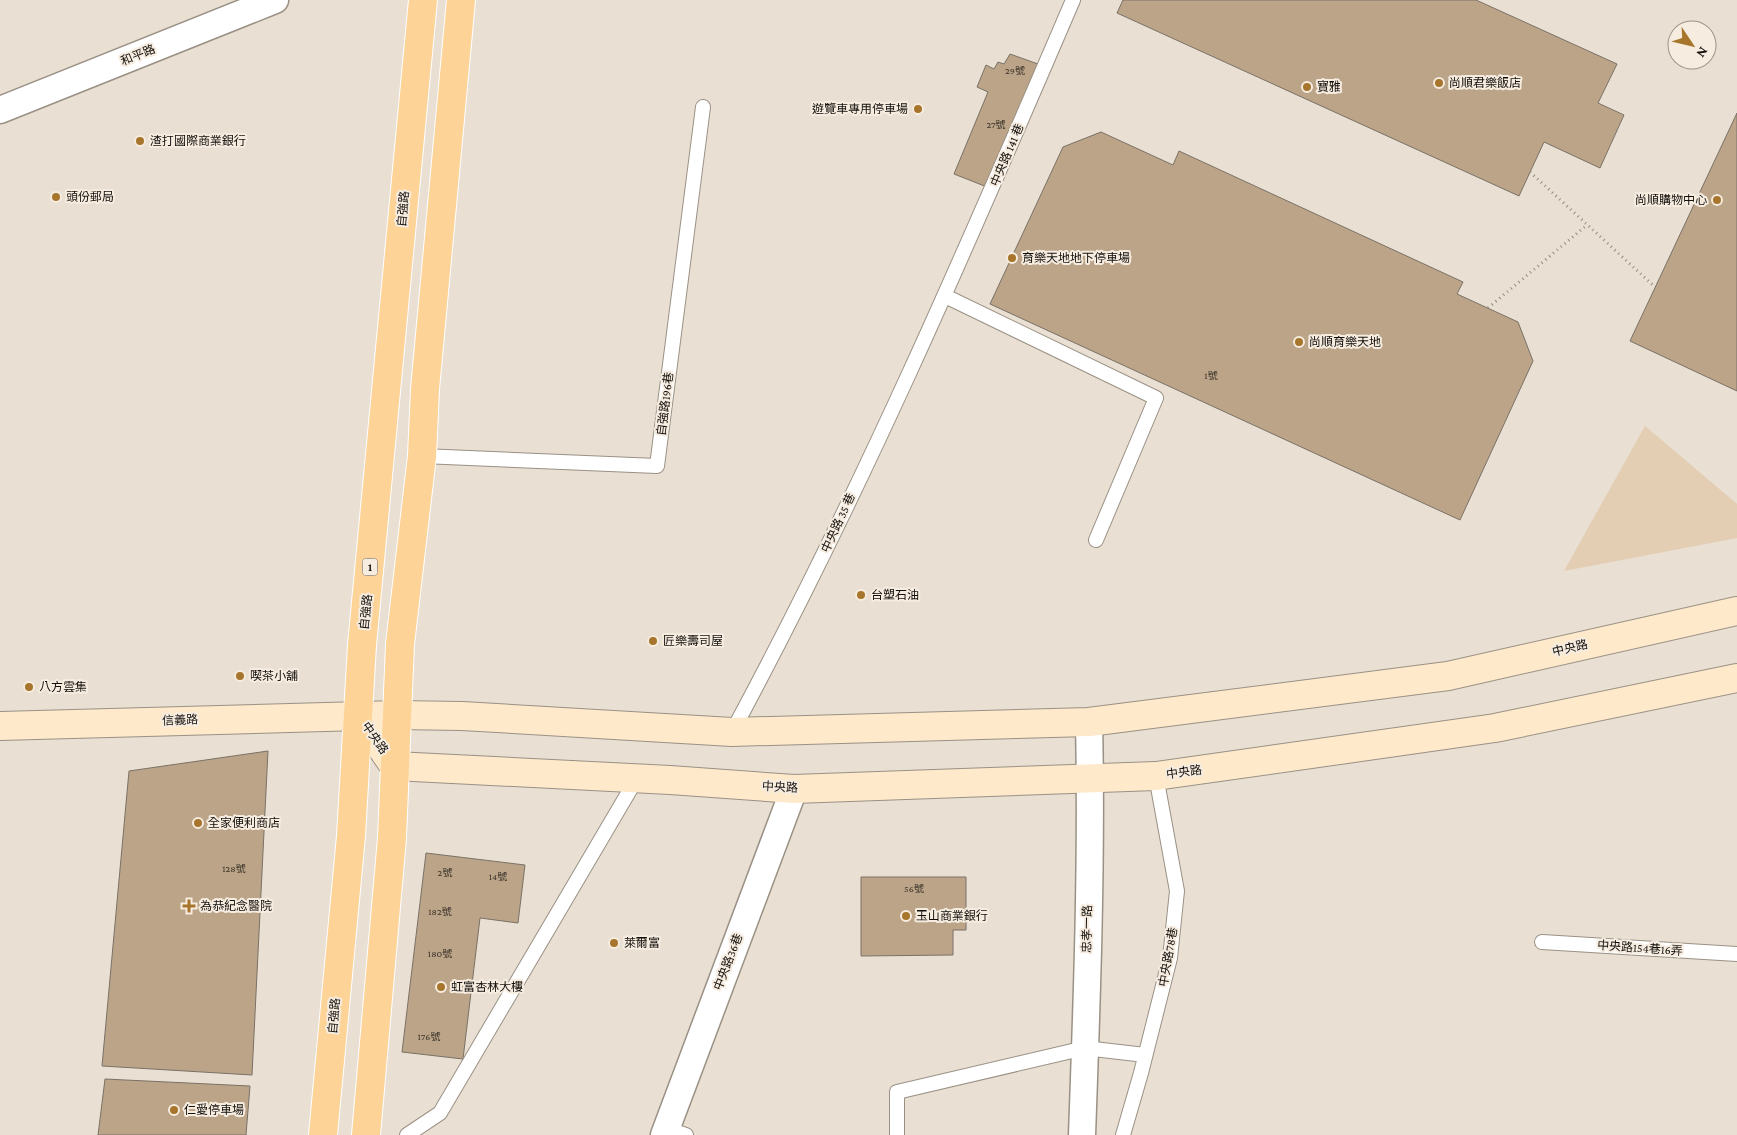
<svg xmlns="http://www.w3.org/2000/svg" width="1737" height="1135" font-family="'Crimson Pro','Noto Sans TC',serif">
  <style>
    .green { fill: #e3cdb3 }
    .building { fill: #bba488; stroke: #7a7166 }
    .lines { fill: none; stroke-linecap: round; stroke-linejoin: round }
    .lane-casing { stroke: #9a9185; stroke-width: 16 }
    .street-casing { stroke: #9a9185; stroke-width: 29 }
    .secondary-casing { stroke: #9a9185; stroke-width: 30 }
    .primary-casing { stroke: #fff; stroke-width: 30 }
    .path { stroke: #958d84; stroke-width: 3; stroke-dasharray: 1 4; stroke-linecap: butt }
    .lane { stroke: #fff; stroke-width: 14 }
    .street { stroke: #fff; stroke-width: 26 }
    .secondary { stroke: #fee9cb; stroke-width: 28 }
    .primary { stroke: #fdd398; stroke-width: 28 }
    .poi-dot { fill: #a7752b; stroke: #f6ece0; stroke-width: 2 }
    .labels { text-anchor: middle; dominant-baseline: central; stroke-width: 4; stroke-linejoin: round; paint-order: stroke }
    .number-label { font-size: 10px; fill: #3c342a }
    .shield { fill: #f6ece0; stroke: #56514b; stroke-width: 1 }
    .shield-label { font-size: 11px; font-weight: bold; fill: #120f0b }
    .street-label { font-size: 12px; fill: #120f0b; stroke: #f6ece0 }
    .poi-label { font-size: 12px; fill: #120f0b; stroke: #f6ece0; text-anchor: start }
  </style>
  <rect width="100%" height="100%" fill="#e9dfd3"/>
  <path class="green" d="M1645 426 1737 504V538L1564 571Z"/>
  <path class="building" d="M1123 0H1476L1617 64 1598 103 1624 115 1600 168 1544 142 1519 196 1117 13Z
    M1010 54 1038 64 987 187 954 174 988 92 977 87 986 65 994 69 998 62 1004 64Z
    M1737 113V391L1630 341Z
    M1101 132 1173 165 1179 151 1463 282 1457 294 1518 322 1533 361 1460 520 990 304 1063 147Z
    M268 751 252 1075 102 1066 129 771Z
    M426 853 525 865 518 923 480 918 463 1059 402 1052Z
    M861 877H966V930H953V955L861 956Z
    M105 1079 250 1086 246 1135H98Z"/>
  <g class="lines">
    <g class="lane-casing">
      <path id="lane" d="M945 296 1156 398 1096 540
        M422 456 657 466 703 107
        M732 732C860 495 967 247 1073 0
        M1542 942 1737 954
        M666 1128 686 1135
        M407 1135 440 1113 637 778
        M897 1135V1092L1085 1048 1145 1055
        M1123 1135 1141 1073 1170 958 1177 891 1156 776"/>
    </g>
    <g class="street-casing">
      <path id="street" d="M0 110 275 0
        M664 1135 794 789
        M1082 1135C1087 998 1092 859 1089 722"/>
    </g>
    <g class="secondary-casing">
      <path id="secondary" d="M359 715 394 766 670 780 794 789 1156 776 1495 728 1737 678
        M0 726 397 715 462 716 732 732 1089 722 1448 676 1737 611"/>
    </g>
    <g class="primary-casing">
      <path id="primary" d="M323 1135 351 836 362 645 423 0
        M366 1135 392 838 400 644 422 456 425 389 461 0"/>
    </g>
    <path class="path" d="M1530 172 1655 287
      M1488 308 1587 225"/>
    <use href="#lane" class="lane"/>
    <use href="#street" class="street"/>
    <use href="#secondary" class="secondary"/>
    <use href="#primary" class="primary"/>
  </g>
  <g class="poi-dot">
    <circle cx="1439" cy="83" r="5"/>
    <circle cx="1307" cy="87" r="5"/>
    <circle cx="918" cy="109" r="5"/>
    <circle cx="140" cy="141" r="5"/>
    <circle cx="56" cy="197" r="5"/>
    <circle cx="1717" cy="200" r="5"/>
    <circle cx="1012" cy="258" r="5"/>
    <circle cx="1299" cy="342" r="5"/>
    <circle cx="861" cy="595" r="5"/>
    <circle cx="653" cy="641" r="5"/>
    <circle cx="240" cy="676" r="5"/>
    <circle cx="29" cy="687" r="5"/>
    <circle cx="198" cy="823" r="5"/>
    <path d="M186.5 898.5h5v5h5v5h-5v5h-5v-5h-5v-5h5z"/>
    <circle cx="906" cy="916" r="5"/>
    <circle cx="614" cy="943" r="5"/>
    <circle cx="441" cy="987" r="5"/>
    <circle cx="174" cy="1110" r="5"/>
  </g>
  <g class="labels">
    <g class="number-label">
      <text x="1015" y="70">29號</text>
      <text x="996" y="124">27號</text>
      <text x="1211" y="375">1號</text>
      <text x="234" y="868">128號</text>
      <text x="445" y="872">2號</text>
      <text x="498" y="876">14號</text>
      <text x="914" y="888">56號</text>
      <text x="440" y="911">182號</text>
      <text x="440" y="953">180號</text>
      <text x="429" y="1036">176號</text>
    </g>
    <rect class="shield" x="362.5" y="558.5" width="15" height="17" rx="4"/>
    <g class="shield-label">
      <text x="370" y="567">1</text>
    </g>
    <g class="street-label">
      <text transform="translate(138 55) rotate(-22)">和平路</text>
      <text transform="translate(1007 155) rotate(-67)">中央路 141 巷</text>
      <text transform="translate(403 209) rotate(-85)">自強路</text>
      <text transform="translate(665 404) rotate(-83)">自強路196巷</text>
      <text transform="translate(838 523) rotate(-65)">中央路 35 巷</text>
      <text transform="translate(366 612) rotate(-84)">自強路</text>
      <text transform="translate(1570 648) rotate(-13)">中央路</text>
      <text transform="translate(180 720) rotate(-2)">信義路</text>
      <text transform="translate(375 738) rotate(55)">中央路</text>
      <text transform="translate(1184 772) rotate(-8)">中央路</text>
      <text transform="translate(780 787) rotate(3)">中央路</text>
      <text transform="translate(1087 929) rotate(-89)">忠孝一路</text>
      <text transform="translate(1640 948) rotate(4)">中央路154巷16弄</text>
      <text transform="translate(1168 957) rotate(-80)">中央路78巷</text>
      <text transform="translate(728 962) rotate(-69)">中央路36巷</text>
      <text transform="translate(334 1016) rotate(-85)">自強路</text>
    </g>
    <g class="poi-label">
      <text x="1449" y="83">尚順君樂飯店</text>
      <text x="1317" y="87">寶雅</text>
      <text x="908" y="109" text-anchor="end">遊覽車專用停車場</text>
      <text x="150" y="141">渣打國際商業銀行</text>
      <text x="66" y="197">頭份郵局</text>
      <text x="1707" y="200" text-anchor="end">尚順購物中心</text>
      <text x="1022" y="258">育樂天地地下停車場</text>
      <text x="1309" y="342">尚順育樂天地</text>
      <text x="871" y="595">台塑石油</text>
      <text x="663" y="641">匠樂壽司屋</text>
      <text x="250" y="676">喫茶小舖</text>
      <text x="39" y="687">八方雲集</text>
      <text x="208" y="823">全家便利商店</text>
      <text x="200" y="906">為恭紀念醫院</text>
      <text x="916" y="916">玉山商業銀行</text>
      <text x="624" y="943">萊爾富</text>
      <text x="451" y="987">虹富杏林大樓</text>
      <text x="184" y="1110">仁愛停車場</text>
    </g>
  </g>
  <g transform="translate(1692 45) rotate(125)"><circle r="24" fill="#f6ece0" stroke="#9b948b"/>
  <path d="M0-4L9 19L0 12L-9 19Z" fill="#a7752b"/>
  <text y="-8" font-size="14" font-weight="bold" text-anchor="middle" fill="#120f0b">N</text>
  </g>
</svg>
